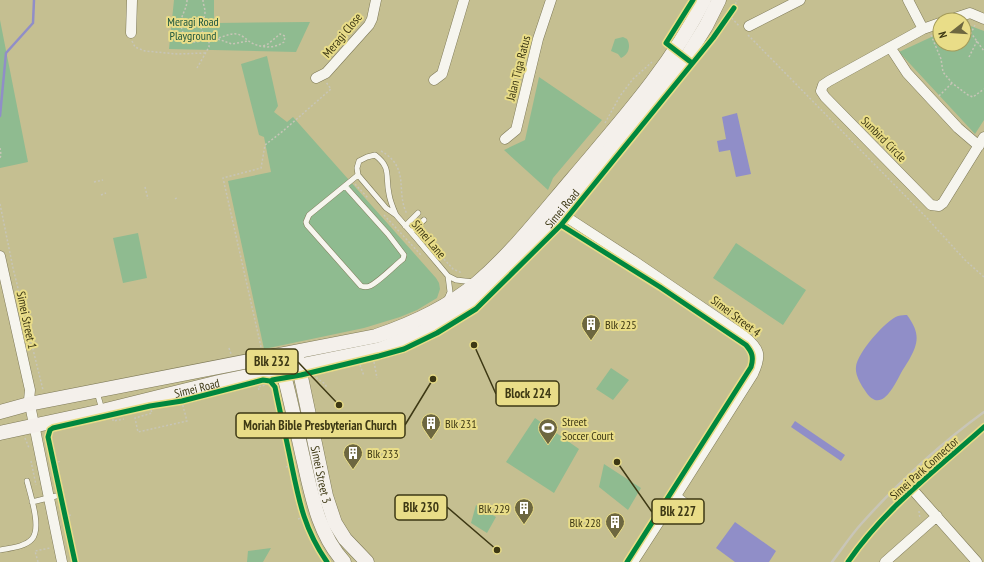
<svg xmlns="http://www.w3.org/2000/svg" width="984" height="562" font-family="'PT Sans Narrow',sans-serif">
  <style>
    .green { fill: #8fbb90 }
    .water { fill: #908ec8 }
    .lines { fill: none; stroke-linecap: round; stroke-linejoin: round }
    .stream { stroke: #908ec8; stroke-width: 2.5 }
    .service-casing { stroke: #7e7957; stroke-width: 6 }
    .minor-casing { stroke: #7e7957; stroke-width: 11 }
    .secondary-casing { stroke: #7e7957; stroke-width: 15 }
    .path { stroke: #c7c5b7; stroke-width: 1.5; stroke-dasharray: 2 2; stroke-linecap: butt }
    .service { stroke: #f6f5ee; stroke-width: 5 }
    .minor { stroke: #f6f5ee; stroke-width: 10 }
    .secondary { stroke: #f4f0eb; stroke-width: 14 }
    .rail { stroke: #c8c5b7; stroke-width: 2.5 }
    .cycleway-casing { stroke: #e9dd88; stroke-width: 8 }
    .cycleway { stroke: #00873e; stroke-width: 5 }
    .labels { text-anchor: middle; dominant-baseline: central; stroke-width: 4; stroke-linejoin: round; paint-order: stroke }
    .park-label { font-size: 12px; fill: #1f573e; stroke: #e9dd88 }
    .street-label { font-size: 12px; fill: #3d3814; stroke: #e9dd88 }
    .poi-label { font-size: 12px; fill: #3d3814; stroke: #e9dd88; text-anchor: start }
    .leader { fill: none; stroke: #3d3814; stroke-width: 1.5 }
    .callout-dot { fill: #3d3814; stroke: #e9dd88; stroke-width: 1.5 }
    .callout { fill: #e9dd88; stroke: #3d3814; stroke-width: 1.5 }
    .callout-label { font-size: 13px; text-anchor: middle; font-weight: bold; fill: #3d3814 }
  </style>
  <rect width="100%" height="100%" fill="#c5bf91"/>
  <path class="green" d="M174 0H214V19L215 23 310 22 296 52 169 49Z
    M0 20 28 162 0 168V170Z
    M968 25 984 31V120L975 134 899 52 940 33V44H964V26Z
    M623 37 627 39C631 46 629 54 621 58L618 54 611 51 615 39Z
    M267 56 278 106 274 112 287 122 293 117 436 278 439 283 440 289 437 298 417 310 400 317 364 328 264 349 228 181 271 172 264 137 259 135 241 64Z
    M539 77 602 120 553 178 548 190 504 150 525 140Z
    M138 233 147 278 123 283 113 238Z
    M736 243 806 290 783 325 713 278Z
    M611 368 629 380 613 400 596 389Z
    M535 418 579 449 554 493 506 462Z
    M604 464 641 488 628 510 599 487Z
    M476 505 496 517 487 533 471 523Z
    M271 548 263 562H247L248 551Z"/>
  <path class="water" d="M737 113 751 174 736 177 730 150 719 152 717 141 726 139 722 117Z
    M907 315C920 333 919 342 909 360 906 365 903 369 901 373 893 388 880 416 864 389 860 383 855 374 856 367 857 353 886 320 898 316 901 315 905 315 907 315Z
    M795 421 845 455 841 461 791 427Z
    M735 522 776 551 769 562H735L716 548Z"/>
  <g class="lines">
    <path class="stream" d="M0 116 6 53 33 23 34 0"/>
    <g class="service-casing">
      <path id="service" d="M345 186 388 234 404 255 403 259C394 266 380 281 370 286 367 287 364 287 361 286L307 225 306 222 309 215 358 175
        M396 215C393 208 390 201 389 194 385 176 392 168 375 155L367 157 359 161 357 168 358 175 386 208 396 215 416 238 448 276 450 292 446 301
        M405 226 418 213
        M411 232 424 220
        M448 276 456 280 474 282
        M97 392 102 410
        M677 494 692 506
        M32 502 56 496
        M669 507 684 518
        M0 550C10 548 25 547 32 539 42 528 30 494 27 481"/>
    </g>
    <g class="minor-casing">
      <path id="minor" d="M908 0 923 29
        M949 20 970 13 984 19
        M940 23 923 29 829 81 823 85 821 91 825 97 931 205 939 206 943 203 984 137
        M749 26 800 0
        M131 33 132 0
        M890 47 907 73 958 128 979 146
        M316 78 326 73 369 25 372 19 376 0
        M434 80 442 74 464 0
        M505 139 516 130 538 39 551 0
        M554 209 634 261 744 336C760 349 762 355 753 374L677 494 633 562
        M0 256 30 390 29 400 62 562
        M913 490 977 562
        M885 562 937 516"/>
    </g>
    <g class="secondary-casing">
      <g id="secondary">
        <path id="s1" d="M297 358 326 496 335 523 345 539 367 562"/>
        <path d="M280 361C290 394 296 428 304 462 312 497 319 535 344 562"/>
        <path d="M0 412 29 404 376 336C412 324 448 307 477 283 513 252 543 213 573 178 621 121 671 66 704 0"/>
        <path id="s2" d="M0 433 102 411 219 382 381 349 425 331 468 305 507 270 532 244 688 55 706 26 719 0"/>
      </g>
    </g>
    <path class="path" d="M187 0C187 8 182 14 181 21 180 29 186 43 196 42 200 42 203 39 207 37
      M203 0C203 4 205 8 205 12 205 21 196 25 205 35 214 45 226 32 237 34 242 35 246 39 250 42 260 48 274 49 284 42L285 36 280 34 268 44 263 46
      M734 8 737 0
      M729 15 740 27
      M975 25 971 33 984 51
      M748 35 926 217 965 260 984 277
      M931 35 941 59 943 72 952 83 968 95 973 97 984 89
      M218 39 232 44 248 41
      M132 41 135 47 145 51 177 54 205 53
      M969 57 977 41
      M197 68 209 47V38
      M939 96 952 83
      M605 123 620 96 633 79 652 62
      M0 148 1 155 0 158
      M381 151C411 168 395 191 407 214
      M94 182 103 180
      M355 184 368 198
      M145 187 148 199
      M101 195 106 193
      M175 199 178 197
      M0 204 13 268 43 390
      M384 215 421 255
      M428 241 453 269 462 273
      M261 347 223 178 261 168 265 145 283 131 331 89 326 82
      M229 348 231 354
      M374 362 377 378
      M360 365 364 376
      M313 375 325 384 327 388
      M259 390 258 387 265 385 264 383
      M151 410 152 413 135 418 138 432 187 421 182 402
      M113 419V421L124 419
      M25 438 29 448
      M31 461 36 485
      M54 463 61 461
      M286 467 293 465
      M919 511 920 519
      M61 517 71 515
      M298 519 307 516
      M38 562 35 551 50 548"/>
    <use href="#service" class="service"/>
    <use href="#minor" class="minor"/>
    <use href="#secondary" class="secondary"/>
    <path class="rail" d="M832 562C842 549 851 535 862 523 898 483 940 444 984 412
      M846 562 871 529 923 476 984 424"/>
    <g class="cycleway-casing">
      <path id="cycleway" d="M692 63 666 43 693 0
        M271 382 272 380 301 375 379 356 404 349 437 333 476 309 561 225
        M75 562 48 437 50 430 53 428 150 406 182 401 263 380 270 381 275 387C280 412 286 437 291 462 299 501 304 529 327 562
        M627 562 751 367C754 357 752 352 746 345L660 287 561 225 713 38 734 8
        M848 562C884 509 937 469 984 427"/>
    </g>
    <use href="#cycleway" class="cycleway"/>
  </g>
  <defs>
    <g id="building-pin" transform="scale(1)"><path d="M0 17L-7.5 6A9.5 9.5 0 1 1 7.5 6Z" fill="#6d6740" stroke="#e9dd88"/><path d="M-4-6H4V6H1V3H-1V6H-4ZM-2.5-4.3h1.7v1.8h-1.7ZM.8-4.3h1.7v1.8H.8ZM-2.5-1h1.7V.8h-1.7ZM.8-1h1.7V.8H.8Z" fill="#fff"/></g>
    <g id="stadium-pin" transform="scale(1)"><path d="M0 17L-7.5 6A9.5 9.5 0 1 1 7.5 6Z" fill="#6d6740" stroke="#e9dd88"/><path d="M0-5a6.5 5 0 1 0 0 10a6.5 5 0 1 0 0-10ZM-3.5-1.8h7v3.6h-7Z" fill="#fff"/></g>
  </defs>
  <g fill-rule="evenodd">
    <use href="#building-pin" x="591" y="324"/>
    <use href="#building-pin" x="431" y="423"/>
    <use href="#stadium-pin" x="548" y="428"/>
    <use href="#building-pin" x="353" y="453"/>
    <use href="#building-pin" x="524" y="508"/>
    <use href="#building-pin" x="615" y="522"/>
  </g>
  <g class="labels">
    <g class="park-label">
      <text x="193" y="21">Meragi Road<tspan x="193" dy="14">Playground</tspan></text>
    </g>
    <g class="street-label">
      <text transform="translate(342 35) rotate(-50)">Meragi Close</text>
      <text transform="translate(518 68) rotate(-76)">Jalan Tiga Ratus</text>
      <text transform="translate(884 139) rotate(45)">Sunbird Circle</text>
      <text stroke="none"><textPath href="#s2" startOffset="623">Simei Road</textPath></text>
      <text transform="translate(429 239) rotate(50)">Simei Lane</text>
      <text transform="translate(736 316) rotate(37)">Simei Street 4</text>
      <text transform="translate(27 320) rotate(78)">Simei Street 1</text>
      <text stroke="none"><textPath href="#s2" startOffset="202">Simei Road</textPath></text>
      <text transform="translate(924 468) rotate(-42)">Simei Park Connector</text>
      <text stroke="none"><textPath href="#s1" startOffset="119">Simei Street 3</textPath></text>
    </g>
    <g class="poi-label">
      <text x="605" y="324">Blk 225</text>
      <text x="562" y="421">Street<tspan x="562" dy="14">Soccer Court</tspan></text>
      <text x="445" y="423">Blk 231</text>
      <text x="367" y="453">Blk 233</text>
      <text x="510" y="508" text-anchor="end">Blk 229</text>
      <text x="601" y="522" text-anchor="end">Blk 228</text>
    </g>
  </g>
  <path class="leader" d="M339 405L298 362M474 345L496 394M433 379L405 425M497 550L447 507M617 462L652 512"/>
  <g class="callout-dot">
    <circle cx="339" cy="405" r="4"/>
    <circle cx="474" cy="345" r="4"/>
    <circle cx="433" cy="379" r="4"/>
    <circle cx="497" cy="550" r="4"/>
    <circle cx="617" cy="462" r="4"/>
  </g>
  <g class="callout">
    <rect x="246" y="349" width="52" height="25" rx="4"/>
    <rect x="496" y="381" width="63" height="25" rx="4"/>
    <rect x="236" y="413" width="169" height="25" rx="4"/>
    <rect x="395" y="495" width="52" height="25" rx="4"/>
    <rect x="652" y="499" width="52" height="25" rx="4"/>
  </g>
  <g class="callout-label">
    <text x="272" y="366">Blk 232</text>
    <text x="528" y="398">Block 224</text>
    <text x="320" y="430">Moriah Bible Presbyterian Church</text>
    <text x="421" y="512">Blk 230</text>
    <text x="678" y="516">Blk 227</text>
  </g>
  <g transform="translate(952 32) rotate(253)"><circle r="19" fill="#e9dd88" stroke="#a49b5a"/>
  <path d="M0-3L7 15L0 10L-7 15Z" fill="#6d6740"/>
  <text y="-6" font-size="11" font-weight="bold" text-anchor="middle" fill="#3d3814">N</text>
  </g>
</svg>
